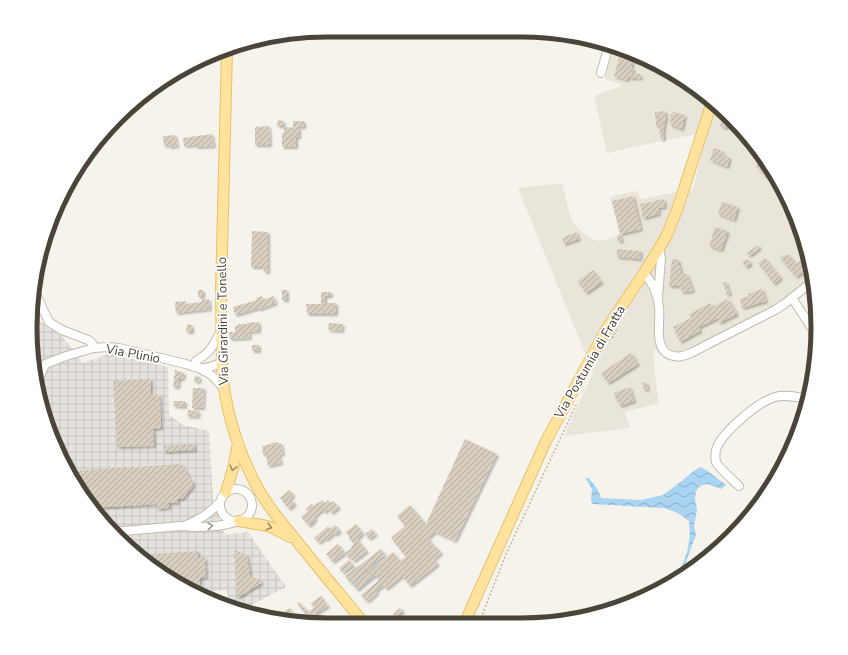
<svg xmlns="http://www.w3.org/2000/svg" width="848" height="655" font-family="'Nunito Sans',sans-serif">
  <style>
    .residential { fill: #eae5da }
    .industrial { fill: url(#industrial-grid) }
    .water { fill: url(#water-waves) }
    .building { fill: url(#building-hatch); filter: url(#shadow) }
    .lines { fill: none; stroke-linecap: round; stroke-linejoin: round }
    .minor-casing { stroke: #c2bbae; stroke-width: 10 }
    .major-casing { stroke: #e6c16a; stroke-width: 12 }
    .path { stroke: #c4b79f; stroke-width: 1.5; stroke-dasharray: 2 2; stroke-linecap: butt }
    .minor { stroke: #fff; stroke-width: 8 }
    .major { stroke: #ffe39c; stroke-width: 10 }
    .oneway { stroke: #9c8c66 }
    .oneway2 { stroke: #9c9892 }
    .labels { text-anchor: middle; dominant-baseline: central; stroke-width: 3.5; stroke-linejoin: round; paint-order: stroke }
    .street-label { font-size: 13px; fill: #4b4439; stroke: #fff }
    .rim { fill: none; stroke: #4b4439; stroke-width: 5 }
  </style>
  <defs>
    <pattern id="industrial-grid" width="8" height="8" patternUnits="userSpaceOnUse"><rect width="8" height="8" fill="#e6e2dd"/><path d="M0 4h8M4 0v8" fill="none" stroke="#c7c3be"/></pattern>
    <pattern id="water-waves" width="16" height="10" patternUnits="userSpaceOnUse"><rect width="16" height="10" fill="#a9d4f2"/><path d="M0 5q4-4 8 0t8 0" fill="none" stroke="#8caec5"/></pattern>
    <pattern id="building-hatch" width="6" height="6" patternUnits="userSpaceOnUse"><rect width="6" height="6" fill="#d8cfc1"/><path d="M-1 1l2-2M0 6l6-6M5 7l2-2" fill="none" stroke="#b1aa9e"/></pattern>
    <filter id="shadow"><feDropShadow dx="2" dy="2" stdDeviation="1" flood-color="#0004"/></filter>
  </defs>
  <rect width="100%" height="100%" fill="#f6f3ec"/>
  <path class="residential" d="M614 46 652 61 701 91 768 162 795 214 812 270 813 277 780 303 758 317 685 352 676 353 653 350 655 376 659 403 625 412 630 428 564 436 593 373 518 188 562 183 570 216 576 226 587 236 595 240 603 241 620 234 610 198 615 195 638 191 640 198 641 199 693 189 707 132 661 141 607 153 594 96 623 85 605 79Z"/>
  <path class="industrial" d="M37 319 49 327 62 336 83 363 109 354 168 367 169 415 183 425 209 431 213 501 225 535 248 532 286 587 242 610 231 607 226 590 197 593 162 575 117 538 80 493 40 405 30 328 31 320Z"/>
  <path class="water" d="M701 467 709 472 726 485 721 489 711 485 706 484 700 486 696 491 695 499 697 510 694 526 696 535 680 578 676 580C685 558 692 546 689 521L678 513 664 508 592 504 591 500 592 489 585 478H589L598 490 601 498 641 500 663 495 683 480 695 470Z"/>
  <path class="building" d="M545 32 563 34 562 38 545 33Z
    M619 58 633 62 631 68 634 69 632 73 633 75 639 73 641 77 638 79 637 77 631 79 630 77 629 76 627 80 614 76Z
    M665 111 666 117 663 132 664 139 661 140 659 126H656V120H659V117L655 118V112Z
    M673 112 685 115 682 129 670 125 671 121H669L671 114 673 115Z
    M724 115 731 123 733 125 727 123 726 128 720 126Z
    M278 120 284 121 283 126H277Z
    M293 121H304V127H293Z
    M269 126 270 145H255V127Z
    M284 127 299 128V137H296V147H282V133H284Z
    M212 134 214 146 196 147V145L184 146 183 138Z
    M175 135 177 146 169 147V145L164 146 163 136Z
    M714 148 723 151 722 153 726 155 725 156 730 158 727 167 710 160Z
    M764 158 768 162 774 173 767 179 756 166Z
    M633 196 641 229 620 234 622 241H618L617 236 620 234 612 201Z
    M664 199 665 207 658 208 659 214 643 218 640 204Z
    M722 202 738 207 734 220 718 214Z
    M797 218 799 225 796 227 792 222Z
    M715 227 728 231 721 250 709 246Z
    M799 230 801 234 807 254 794 238 796 237 794 234Z
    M252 231 268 232V272H264L263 267H251Z
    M576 232 579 239 564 244 562 238Z
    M758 245 760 248 749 256 747 253Z
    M617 249 641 251 640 259 617 257Z
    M785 254 786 256 788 254 796 264 800 261 807 270 802 274 801 273 796 277 780 258Z
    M765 258 781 278 774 284 758 263Z
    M672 259 679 260V266L681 267 680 274H687L693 291 682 292 680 286H669Z
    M747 259 751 264 746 267 742 262Z
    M593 270 602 282 586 293 577 281Z
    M726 282 730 294 727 295 723 283Z
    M762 289 766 301 742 308 740 299 749 296 748 294Z
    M198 290H203V297H198Z
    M282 290H287V300H282Z
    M321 292H331V296H325V303H336V314H307L306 304H321Z
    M262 296 263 300 273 296 276 303 260 309 259 308 235 315 233 307 257 300 256 298Z
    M209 299 210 309 176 313 175 302 185 301V304L202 302 201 300Z
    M728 299 737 314 719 323 718 318 699 327 700 331 680 342 673 327 691 318 689 314 710 303 712 307Z
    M259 322V331L249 332 250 338 230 339 229 332H235V326L239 325V324H247V323Z
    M329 323 343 324 342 331 328 330Z
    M187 324 192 325V332H186Z
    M252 345H259V351H252Z
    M631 353 638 364 608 383 601 373Z
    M175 370 184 373 183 379H179L178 387H173Z
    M195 376 200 377 199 382 194 381Z
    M151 379V395H160L161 428 153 429 154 446 117 447 113 381Z
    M646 382 648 389 644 390 642 383Z
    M630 387 634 401 620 406 618 401 617 402 614 393Z
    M193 388H204L203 408H192Z
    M174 401H185V407L173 406Z
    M188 410 199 411 198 417 187 416Z
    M465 439 497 454 455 541 435 532 428 538 435 548 437 547 441 553 434 559 438 564 410 586 402 576 386 589 383 585 376 591 377 593 368 601V600L366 601 361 595 379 580 375 575 357 590 353 585 359 580H358L393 552 400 561 406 557 391 538 405 526 397 516 410 505 426 524Z
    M277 442V443H281L283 454 279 455 281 463 268 466 266 455H263L262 446 271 444V443Z
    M194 444 195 450 164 452 163 446Z
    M181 464 193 483V486L184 497 182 499H178V503H169V508L157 509V504L93 508 80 493 72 475V471Z
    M289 490 294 495 290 498 295 504 289 509 280 498Z
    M322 500 325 503 328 500 331 503 333 501 339 507 332 513 328 509 325 512 322 510 314 517 316 519 309 526 301 517 308 511 306 509 312 504 314 506 318 502 319 503Z
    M356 524 363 533 357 539 367 551 354 561 350 557 349 558 345 553 352 548 351 547 354 544 349 538H350L346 532Z
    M335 525 340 531 335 535 334 533 326 540 325 538 319 543 314 538 328 526 330 529Z
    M372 529 376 534 369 539 365 534Z
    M338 544 345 553 333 562 326 554Z
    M381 549 385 555 372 564 373 565 351 584 345 576Z
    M234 550 247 555 250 576 263 582 237 598Z
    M198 551V557H205L206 577 200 578V585L183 586 162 575 138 555Z
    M349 560 353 565 343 573 339 568Z
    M321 596 328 606 312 616 309 611 314 608 311 603Z
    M299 602 304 608 305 607 311 616 308 618 297 603Z
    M290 608 294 616 288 619 284 611Z
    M400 608 403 611 396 618 393 614Z
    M393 617 397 622H386Z"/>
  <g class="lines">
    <g class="minor-casing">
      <path id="minor" d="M601 73 609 45
        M644 273C652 282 658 295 659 307 661 321 653 349 670 355 678 358 684 356 691 353L775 310 783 305 813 281
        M35 292 49 322 62 330 88 340 92 343 94 348
        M658 297 661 258 659 249
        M792 298 817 336
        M196 361C210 353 214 345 221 330
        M35 368 66 356 94 348 107 347 119 348 186 364C200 370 209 369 222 362
        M200 369C211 373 218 380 224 390
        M37 383 45 365
        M739 486C734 481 718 467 716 462 715 457 715 452 717 447 724 431 758 402 775 397 785 394 798 397 808 399
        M220 505a16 16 0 1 1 32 0a16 16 0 1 1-32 0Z
        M186 525C200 520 210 513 220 502
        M112 532 181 526C198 528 222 527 238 521"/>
    </g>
    <g class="major-casing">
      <path id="major" d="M227 50 221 291 222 367C224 406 237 448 255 483 266 504 281 522 296 540 318 568 341 595 363 622
        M226 492 233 469 238 443
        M239 521 267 526 273 528 290 537
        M466 622 469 613 546 441 607 328 644 273 666 237 677 210 712 102"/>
    </g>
    <path class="path" d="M612 338 617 329
      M728 541 742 524
      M480 622 483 613 506 554 577 403"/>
    <use href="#minor" class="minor"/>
    <use href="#major" class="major"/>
  </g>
  <defs><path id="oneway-chevron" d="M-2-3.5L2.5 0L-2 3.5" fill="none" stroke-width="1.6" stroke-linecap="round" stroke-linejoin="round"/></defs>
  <g class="oneway">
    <use href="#oneway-chevron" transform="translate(233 468) rotate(104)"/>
    <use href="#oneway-chevron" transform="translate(269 527) rotate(16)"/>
  </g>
  <use class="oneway2" href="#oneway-chevron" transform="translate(210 526) rotate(-5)"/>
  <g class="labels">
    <g class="street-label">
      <text transform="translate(223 321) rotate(-91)">Via Girardini e Tonello</text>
      <text transform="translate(133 354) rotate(11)">Via Plinio</text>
      <text transform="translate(590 362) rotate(-60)">Via Postumia di Fratta</text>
    </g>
  </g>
  <path d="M0 0H848V655H0ZM327 37H521A290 290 0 0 1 811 327V328A290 290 0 0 1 521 618H327A290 290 0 0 1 37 328V327A290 290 0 0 1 327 37Z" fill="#fff" fill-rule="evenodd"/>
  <path class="rim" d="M327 37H521A290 290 0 0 1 811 327V328A290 290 0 0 1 521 618H327A290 290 0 0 1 37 328V327A290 290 0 0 1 327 37Z"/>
</svg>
